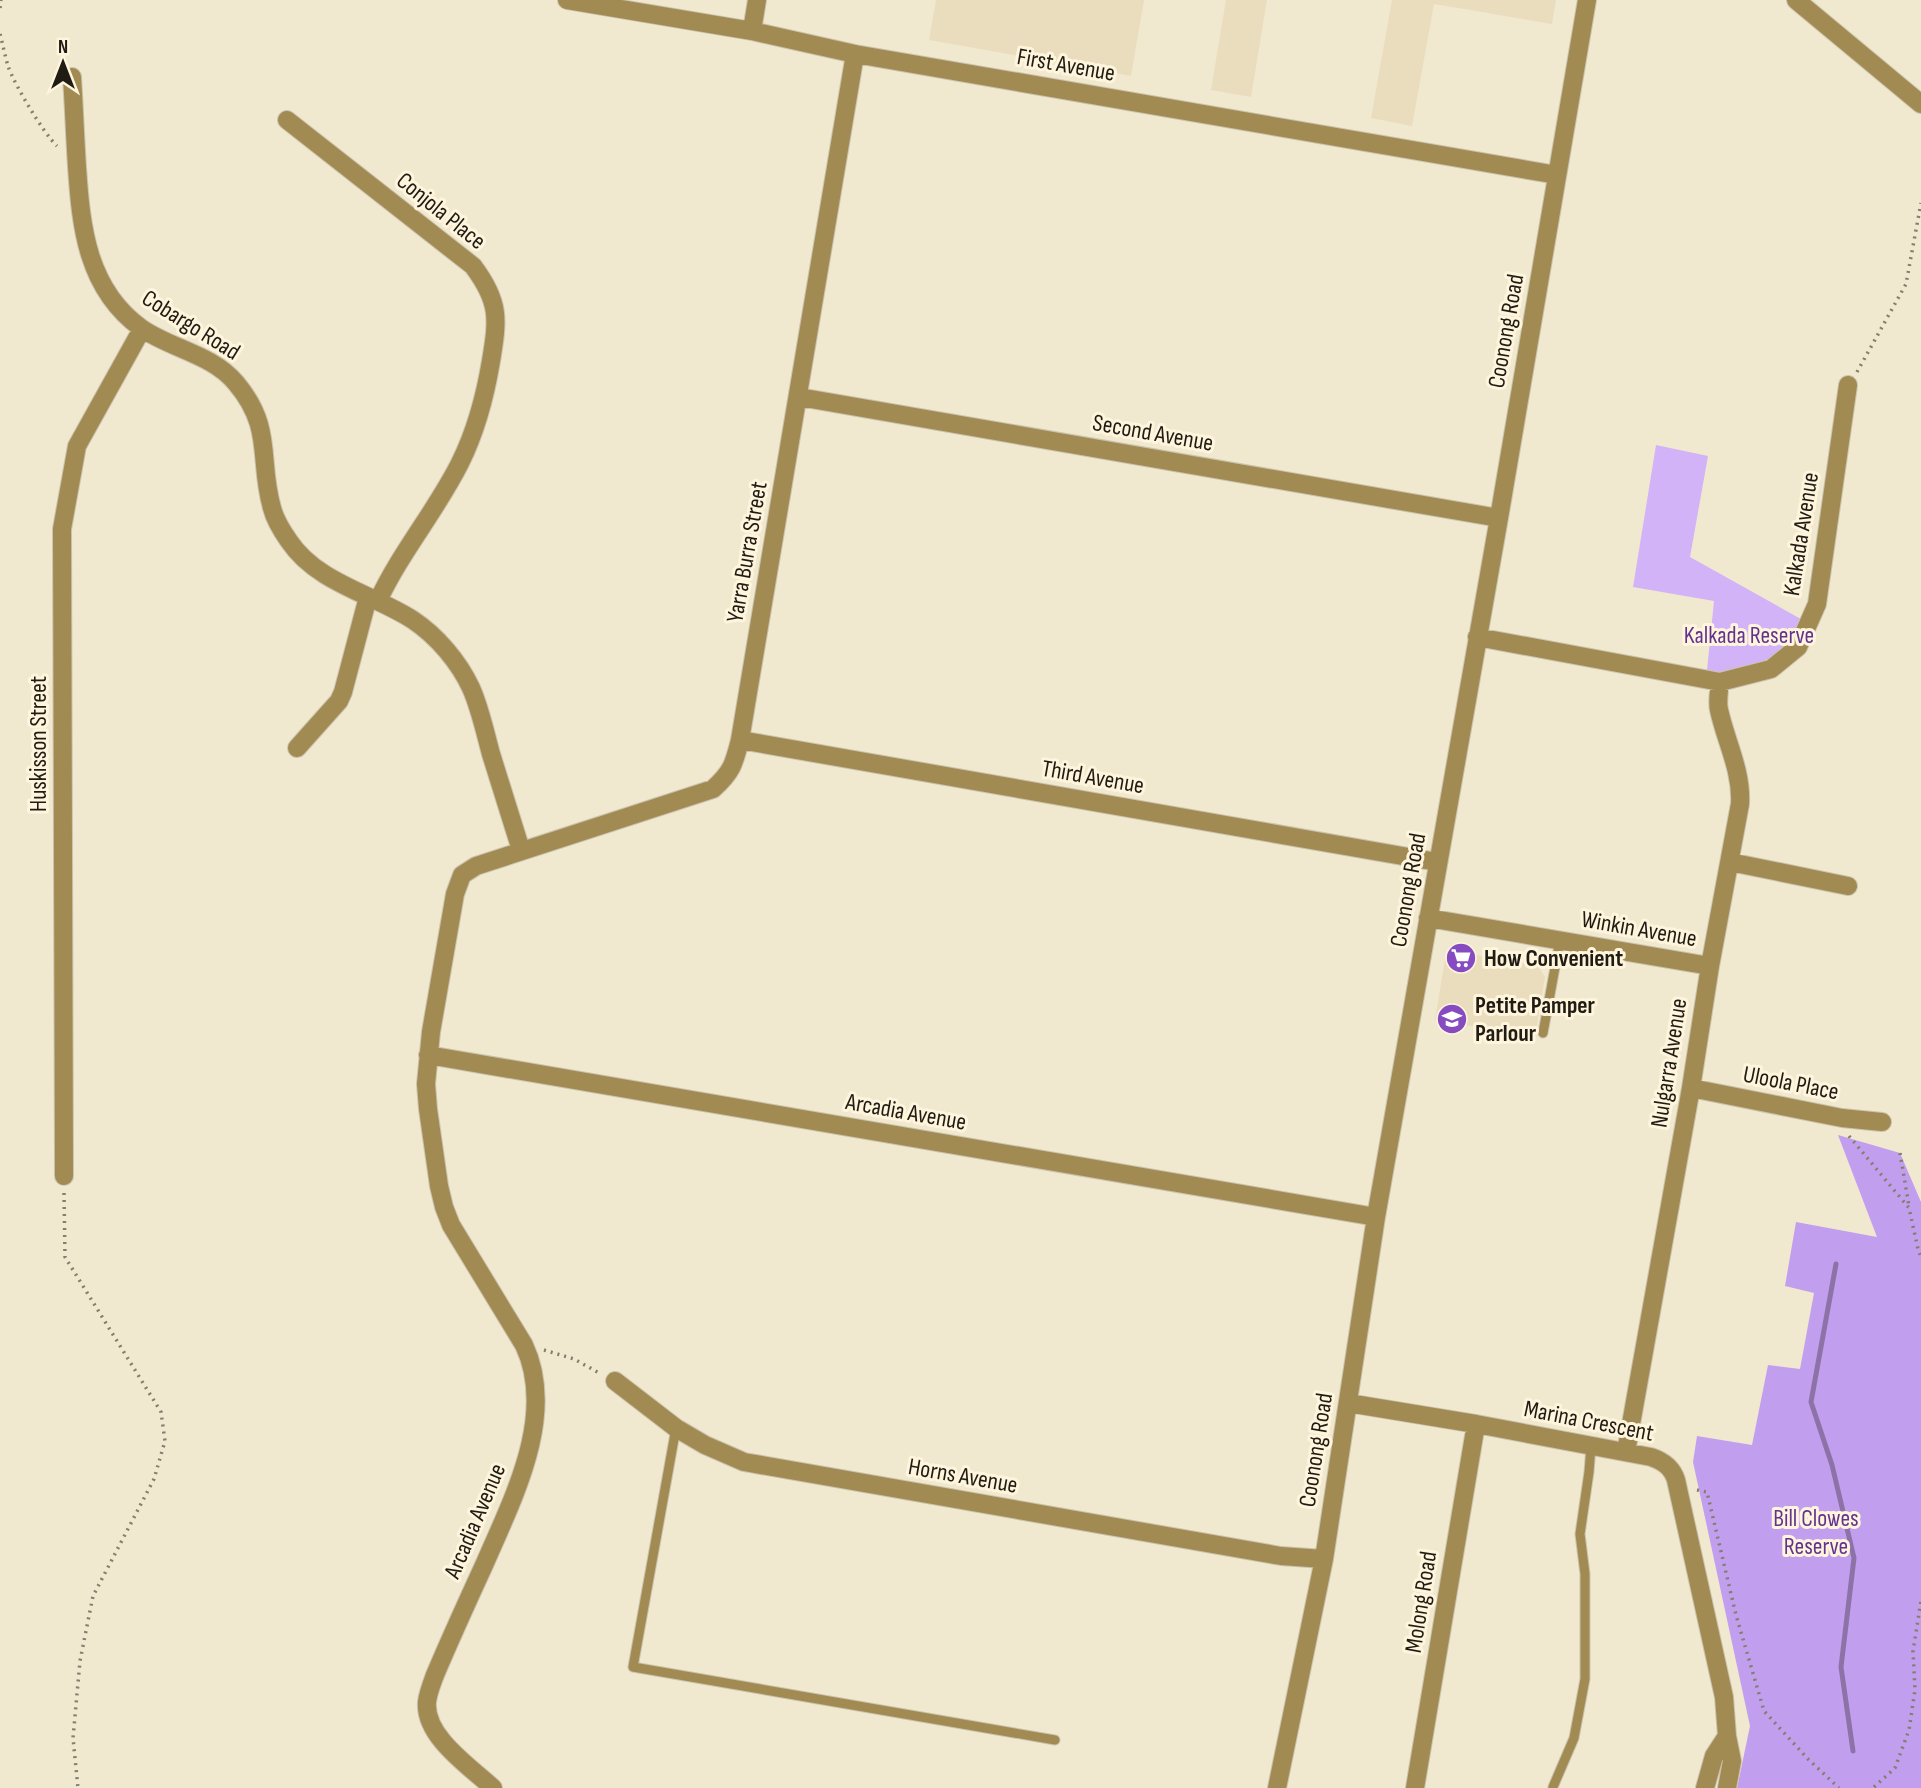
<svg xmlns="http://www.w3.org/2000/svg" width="1921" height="1788" font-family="'Sofia Sans Condensed',sans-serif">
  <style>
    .built { fill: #eaddbe }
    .green { fill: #d2b3f8 }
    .forest { fill: #c29eee }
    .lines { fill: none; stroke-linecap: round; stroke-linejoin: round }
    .stream { stroke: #8d72a8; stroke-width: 5 }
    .service-casing { stroke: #cbc3ae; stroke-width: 11 }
    .minor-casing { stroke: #cbc3ae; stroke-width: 20 }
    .path { stroke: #847e6e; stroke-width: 3.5; stroke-dasharray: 2 5; stroke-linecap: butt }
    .service { stroke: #a28b53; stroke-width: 9 }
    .minor { stroke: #a28b53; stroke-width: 18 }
    .labels { text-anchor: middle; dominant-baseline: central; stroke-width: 6; stroke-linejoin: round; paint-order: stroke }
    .street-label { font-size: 24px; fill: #201c14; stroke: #fff5dd }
    .park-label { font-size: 24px; fill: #633390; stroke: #fff5dd }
    .poi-label { font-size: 24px; font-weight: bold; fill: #201c14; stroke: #fff5dd; text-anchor: start }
  </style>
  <rect width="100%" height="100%" fill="#f1e8d0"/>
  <path class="built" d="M936 0H1144L1131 76 929 40Z
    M1226 0H1267L1251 97 1211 90Z
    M1392 0H1556L1552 24 1434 4 1412 126 1371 118Z
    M1454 951 1538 966 1545 977 1535 1037 1435 1020 1445 959Z"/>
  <path class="green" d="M1656 445 1708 456 1690 557 1808 623 1771 669 1706 680 1714 601 1633 587Z"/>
  <path class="forest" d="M1838 1135 1900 1153 1921 1202V1788H1737L1750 1726 1693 1462 1697 1436 1752 1445 1768 1365 1800 1369 1814 1293 1785 1286 1796 1222 1877 1237Z"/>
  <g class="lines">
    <path class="stream" d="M1836 1264 1811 1402 1832 1465 1854 1558 1841 1667 1853 1751"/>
    <g class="service-casing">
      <path id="service" d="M1543 1033 1560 940
        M676 1428 633 1667 1055 1740
        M1553 1787 1574 1738 1585 1679V1574L1580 1534 1589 1472 1591 1446"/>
    </g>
    <g class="minor-casing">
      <path id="minor" d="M567 0 752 31 855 54 1557 175
        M1796 0 1921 104
        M752 31 757 0
        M72 77C74 107 75 137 77 167 81 227 87 289 141 328 171 349 212 354 236 383 274 428 258 460 272 508 275 520 282 531 289 541 317 583 373 594 413 620 437 636 459 662 471 688 480 708 485 732 491 754 501 786 511 818 521 850
        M287 120 473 266C500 302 498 319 491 361 485 397 476 431 460 463 436 511 400 553 378 601
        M799 397 1499 518
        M1477 637 1720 682 1771 669 1798 647 1817 604 1848 385
        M740 740 1437 862
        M297 748 339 701 343 692 368 597
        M1730 862 1848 886
        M1428 918 1710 966
        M428 1055 1376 1217
        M1691 1088 1842 1118 1882 1122
        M64 1176 62 529 77 446 142 329
        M615 1381 676 1428 705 1445 744 1462 1281 1556 1324 1559
        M1348 1403 1476 1424 1651 1457C1663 1461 1672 1467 1676 1480L1724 1697 1727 1736 1732 1761 1727 1788
        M1626 1452 1691 1088 1710 966 1740 804C1742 771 1726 742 1719 710 1717 702 1719 691 1720 682
        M493 1788C469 1766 424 1736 427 1702 428 1693 432 1683 435 1675 451 1637 468 1600 485 1563 513 1498 557 1415 524 1345L451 1225 444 1207 439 1186 428 1109 426 1084 431 1032 455 894 462 875 476 866 713 789C732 772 734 764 740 740L855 54
        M1277 1788 1324 1559 1376 1217 1499 518 1587 0
        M1415 1788 1476 1424
        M1705 1788 1714 1756 1727 1736"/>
    </g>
    <path class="path" d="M0 8 1 0
      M0 34C3 45 5 56 8 66 14 84 44 134 57 146
      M1857 372 1906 284 1921 203
      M1849 1136 1909 1208 1918 1249 1921 1257
      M1900 1153 1909 1206
      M64 1193 65 1257 161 1412 165 1441 154 1479 93 1596 80 1661 73 1738 78 1788
      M544 1350 574 1359 601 1374
      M1697 1490 1707 1492 1736 1615 1764 1711 1808 1759 1839 1788
      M1874 1787 1895 1768 1909 1730 1915 1690 1913 1651 1921 1601"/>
    <use href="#service" class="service"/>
    <use href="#minor" class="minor"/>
  </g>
  <defs>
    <g id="supermarket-disc" transform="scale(1.575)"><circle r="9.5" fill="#874bc1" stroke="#fff5dd"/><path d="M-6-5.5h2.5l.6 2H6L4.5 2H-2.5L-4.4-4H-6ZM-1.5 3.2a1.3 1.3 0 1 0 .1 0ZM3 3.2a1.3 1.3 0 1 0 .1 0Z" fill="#fff"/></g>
    <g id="school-disc" transform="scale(1.575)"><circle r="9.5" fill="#874bc1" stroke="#fff5dd"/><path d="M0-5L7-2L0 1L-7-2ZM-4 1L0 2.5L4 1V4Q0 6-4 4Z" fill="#fff"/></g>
  </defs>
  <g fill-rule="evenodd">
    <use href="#supermarket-disc" x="1461" y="958"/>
    <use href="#school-disc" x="1452" y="1019"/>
  </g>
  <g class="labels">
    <g class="street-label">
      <text transform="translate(1066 65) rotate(10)">First Avenue</text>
      <text transform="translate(441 211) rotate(39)">Conjola Place</text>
      <text transform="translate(191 325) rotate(32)">Cobargo Road</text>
      <text transform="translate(1506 331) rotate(-80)">Coonong Road</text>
      <text transform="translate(1153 433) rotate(10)">Second Avenue</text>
      <text transform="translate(1801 534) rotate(-81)">Kalkada Avenue</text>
      <text transform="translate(747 552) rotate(-80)">Yarra Burra Street</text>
      <text transform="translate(38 744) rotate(-90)">Huskisson Street</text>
      <text transform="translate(1093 777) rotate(10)">Third Avenue</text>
      <text transform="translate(1408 890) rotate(-80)">Coonong Road</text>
      <text transform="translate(1639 929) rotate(10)">Winkin Avenue</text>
      <text transform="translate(1669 1063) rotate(-81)">Nulgarra Avenue</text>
      <text transform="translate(1791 1083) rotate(11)">Uloola Place</text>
      <text transform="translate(906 1112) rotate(10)">Arcadia Avenue</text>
      <text transform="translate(1589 1421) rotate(11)">Marina Crescent</text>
      <text transform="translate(1316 1450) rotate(-81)">Coonong Road</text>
      <text transform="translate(963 1476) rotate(10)">Horns Avenue</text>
      <text transform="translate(475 1521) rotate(-67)">Arcadia Avenue</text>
      <text transform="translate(1421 1602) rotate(-81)">Molong Road</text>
    </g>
    <g class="park-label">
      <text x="1749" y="635">Kalkada Reserve</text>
      <text x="1816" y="1518">Bill Clowes<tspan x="1816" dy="28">Reserve</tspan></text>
    </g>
    <g class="poi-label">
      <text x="1484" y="958">How Convenient</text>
      <text x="1475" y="1005">Petite Pamper<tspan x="1475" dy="28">Parlour</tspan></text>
    </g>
  </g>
  <g transform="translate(63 63)" stroke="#fff5dd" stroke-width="5" paint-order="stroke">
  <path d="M0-5L12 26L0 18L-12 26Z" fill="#201c14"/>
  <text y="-10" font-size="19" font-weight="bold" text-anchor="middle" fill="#201c14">N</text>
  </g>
</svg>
